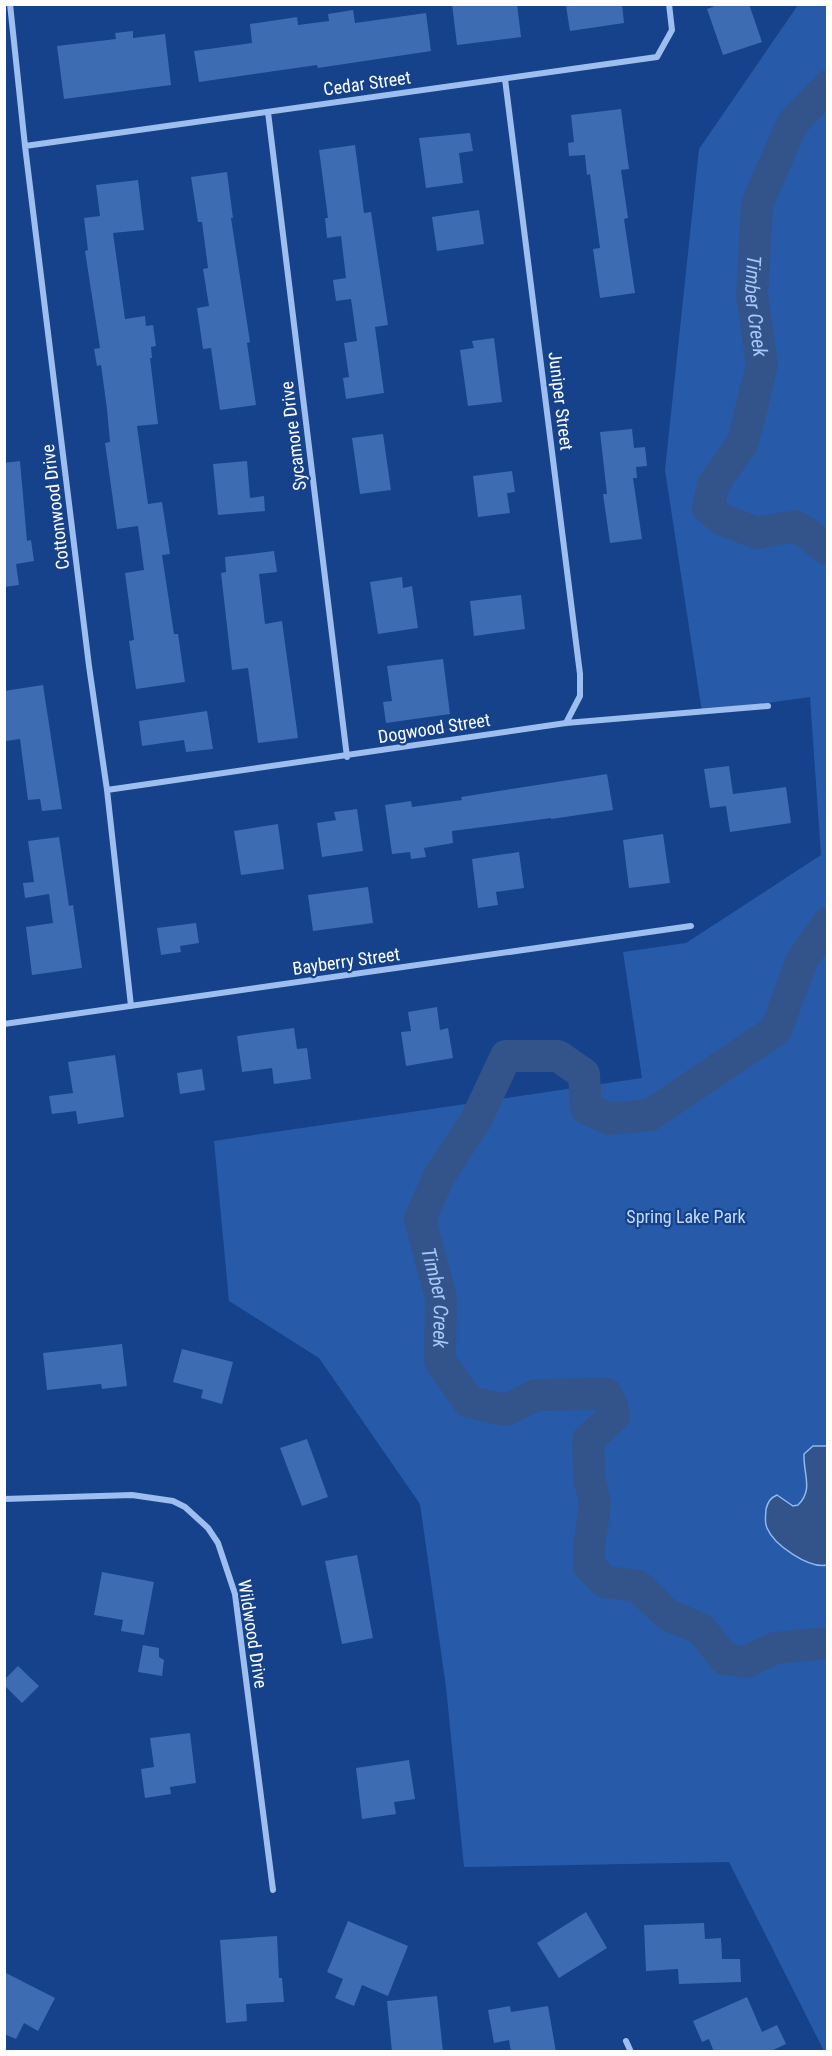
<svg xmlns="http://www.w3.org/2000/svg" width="832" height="2056" font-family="'Roboto Condensed',sans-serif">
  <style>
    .green { fill: #275ba9 }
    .water { fill: #32548a; stroke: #8fb8f2; stroke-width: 1.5 }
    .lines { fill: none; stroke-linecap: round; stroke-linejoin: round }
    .river { stroke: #32548a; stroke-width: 32 }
    .building { fill: #3d6cb3 }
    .street { stroke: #9dbeef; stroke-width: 6 }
    .labels { text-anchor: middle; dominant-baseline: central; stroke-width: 4.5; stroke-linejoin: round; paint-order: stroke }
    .street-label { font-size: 18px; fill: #fff; stroke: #15428a }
    .park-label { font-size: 18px; fill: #c3dafb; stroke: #15428a }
    .water-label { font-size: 20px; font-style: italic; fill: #a8c8f7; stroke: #15428a }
  </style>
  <rect width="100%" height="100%" fill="#15428a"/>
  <path class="green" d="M798 5H827V2051H824L729 1862 464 1867 446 1687 420 1504 319 1358 229 1301 214 1141 642 1078 623 952 686 943 821 855 810 697 702 712 665 470 699 149Z"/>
  <path class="water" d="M813 1446H827V1565C809 1569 774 1545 767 1528 764 1521 766 1515 766 1509 768 1502 770 1498 777 1495L793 1506 798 1505C814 1489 803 1474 804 1454Z"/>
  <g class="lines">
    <g class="river">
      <path id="s1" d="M828 86 792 124 757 204 752 295 762 365 743 442 713 485 708 508 723 520 757 533 795 526 807 533 828 550"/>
      <path id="s2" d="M828 923 802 960 776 1030 650 1115 609 1119 586 1108 584 1074 558 1056H506L476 1120 439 1176 420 1219 441 1298 440 1361 469 1402 506 1410 536 1395 606 1394 612 1405 614 1416 588 1440 589 1477 595 1504 589 1546V1566L605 1582 638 1586 668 1615 701 1629 725 1659 746 1662 775 1648 828 1643"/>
    </g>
  </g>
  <path class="building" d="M452 4H517L521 37 457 45Z
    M575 4H622L624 23 570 31 566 6Z
    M720 4H749L762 42 723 55 707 9Z
    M353 10 355 23 426 13 431 51 318 68 317 65 199 82 194 51 252 43 250 24 297 17 298 25 329 21 328 14Z
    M133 31V38L165 34 171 85 64 99 57 46 116 39 115 33Z
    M621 109 629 169 621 170 628 218 624 219 635 293 600 298 593 249 600 248 590 174 587 175 585 155 569 156 568 143 574 142 571 115Z
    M470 133 473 151 459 153 463 183 426 188 419 138Z
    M355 145 364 213 371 212 388 325 375 327 384 393 346 399 343 378 349 377 344 343 357 341 351 299 336 301 333 280 346 278 341 236 327 238 325 218H328L319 150Z
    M227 172 233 218H231L250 342 247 343 256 405 220 410 211 348 203 349 197 308 209 306 203 269 208 268 202 222H198L191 177Z
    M138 180 144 230 113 233 125 319 145 316 146 326 153 325 156 346 151 347 152 358H150L158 424 137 426 148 504 162 502 170 554 162 555 174 634H178L185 682 136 689 129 641 134 640 125 573 144 570 138 526 117 529 105 443 110 442 107 409 101 365 97 366 94 349 100 348 85 251 88 250 84 218 100 216 96 185Z
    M479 210 484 244 437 251 432 217Z
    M494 338 502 402 468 406 460 350 474 348 472 341Z
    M632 429 634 448 645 447 647 466 636 467 637 478H633L642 539 610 543 603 494H607L600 432Z
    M383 434 391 490 360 494 352 438Z
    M20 461 27 541 31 540 34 561 16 564 19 585 4 587V463Z
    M247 461 250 498 264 496 265 511 218 515 213 464Z
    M512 471 515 492 507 493 510 513 478 517 473 476Z
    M274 551 277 572 259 574 265 624 282 621 298 738 258 743 248 668 232 670 221 573 226 572 225 557Z
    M402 577 403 588 412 586 418 628 378 634 370 582Z
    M521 595 525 629 474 636 470 601Z
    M443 659 450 714 386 723 383 702 392 701 387 666Z
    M43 685 62 809 42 811 40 799 28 800 20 739 6 741 4 691Z
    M207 711 213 749 186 752 184 740 142 746 139 721Z
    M729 766 733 794 786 787 791 823 730 832 726 806 710 808 704 769Z
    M607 774 613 810 551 819V818L452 831 453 843 424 848 426 857 411 859 410 852 392 854 385 805 411 801 412 807 462 800 461 797Z
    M357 809 363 851 322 857 317 823 336 820 334 812Z
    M278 824 284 869 241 875 234 831Z
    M663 834 670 883 629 888 623 840Z
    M59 837 69 906 73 905 82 968 32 975 26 927 53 923 49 894 25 898 23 883 34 882 28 841Z
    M519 852 524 888 496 892 498 905 478 908 472 859Z
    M368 887 373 923 313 931 308 895Z
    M196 923 199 943 180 946 181 952 161 955 157 928Z
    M437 1007 440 1030 448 1028 453 1058 406 1066 401 1032 411 1031 408 1012Z
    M294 1028 297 1049 307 1048 311 1079 274 1084 272 1068 242 1072 237 1036Z
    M115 1055 124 1117 78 1124 76 1111 52 1114 49 1096 73 1093 68 1062Z
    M202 1069 205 1090 180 1094 177 1073Z
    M122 1344 127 1386 102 1389 101 1384 47 1390 43 1353Z
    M182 1349 233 1362 222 1404 201 1398 203 1390 173 1382Z
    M307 1439 328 1497 302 1506 280 1448Z
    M357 1555 373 1638 342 1644 325 1561Z
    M102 1572 154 1582 144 1635 121 1631 123 1620 94 1615Z
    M143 1645 159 1648V1657L164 1660 162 1676 138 1672Z
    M18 1666 39 1686 22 1703 4 1685V1680Z
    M190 1733 196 1783 170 1787 171 1794 145 1798 141 1769 154 1767 150 1738Z
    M409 1760 415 1799 394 1802 396 1814 362 1819 356 1768Z
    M586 1912 607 1948 559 1978 537 1943Z
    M348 1921 408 1946 388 1996 362 1985 354 2006 335 1998 343 1979 327 1972Z
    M704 1923 705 1939 721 1938 722 1959H740L741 1982 679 1984 678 1969 646 1971 644 1925Z
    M277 1936 279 1978H282L284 2002 246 2004 247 2021 226 2023 220 1940Z
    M4 1972 55 1998 38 2031 24 2023 16 2039 4 2034Z
    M437 1996 443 2052H392L387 2001Z
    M747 1997 762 2032 777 2025 786 2044 769 2052H714L709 2039 702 2042 693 2021Z
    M510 2006 511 2012 548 2006 556 2052H511L509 2040 494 2043 488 2010Z"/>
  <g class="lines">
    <path class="street" d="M10 4 25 146 89 666 107 790 131 1006
      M505 79 580 674V696L566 723
      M268 112 347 757
      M25 146 657 57 672 30 669 4
      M107 790 566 723 768 706
      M4 1024 691 926
      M4 1499 132 1495 173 1501 185 1507 208 1528 218 1543 235 1594 273 1890
      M626 2041 631 2052"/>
  </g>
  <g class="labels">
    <g class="street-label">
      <text transform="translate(367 83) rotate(-8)">Cedar Street</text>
      <text transform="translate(561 401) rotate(83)">Juniper Street</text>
      <text transform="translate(293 436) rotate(-97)">Sycamore Drive</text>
      <text transform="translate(55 507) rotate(-97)">Cottonwood Drive</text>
      <text transform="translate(434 728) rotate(-9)">Dogwood Street</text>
      <text transform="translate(346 961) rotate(-8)">Bayberry Street</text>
      <text transform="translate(253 1634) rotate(81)">Wildwood Drive</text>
    </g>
    <g class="park-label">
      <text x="686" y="1216">Spring Lake Park</text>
    </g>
    <g class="water-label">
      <text stroke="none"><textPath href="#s1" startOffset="242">Timber Creek</textPath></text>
      <text stroke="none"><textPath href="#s2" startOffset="722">Timber Creek</textPath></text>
    </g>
  </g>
  <rect width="832" height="2056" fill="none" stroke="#ffffff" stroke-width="12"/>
</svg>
